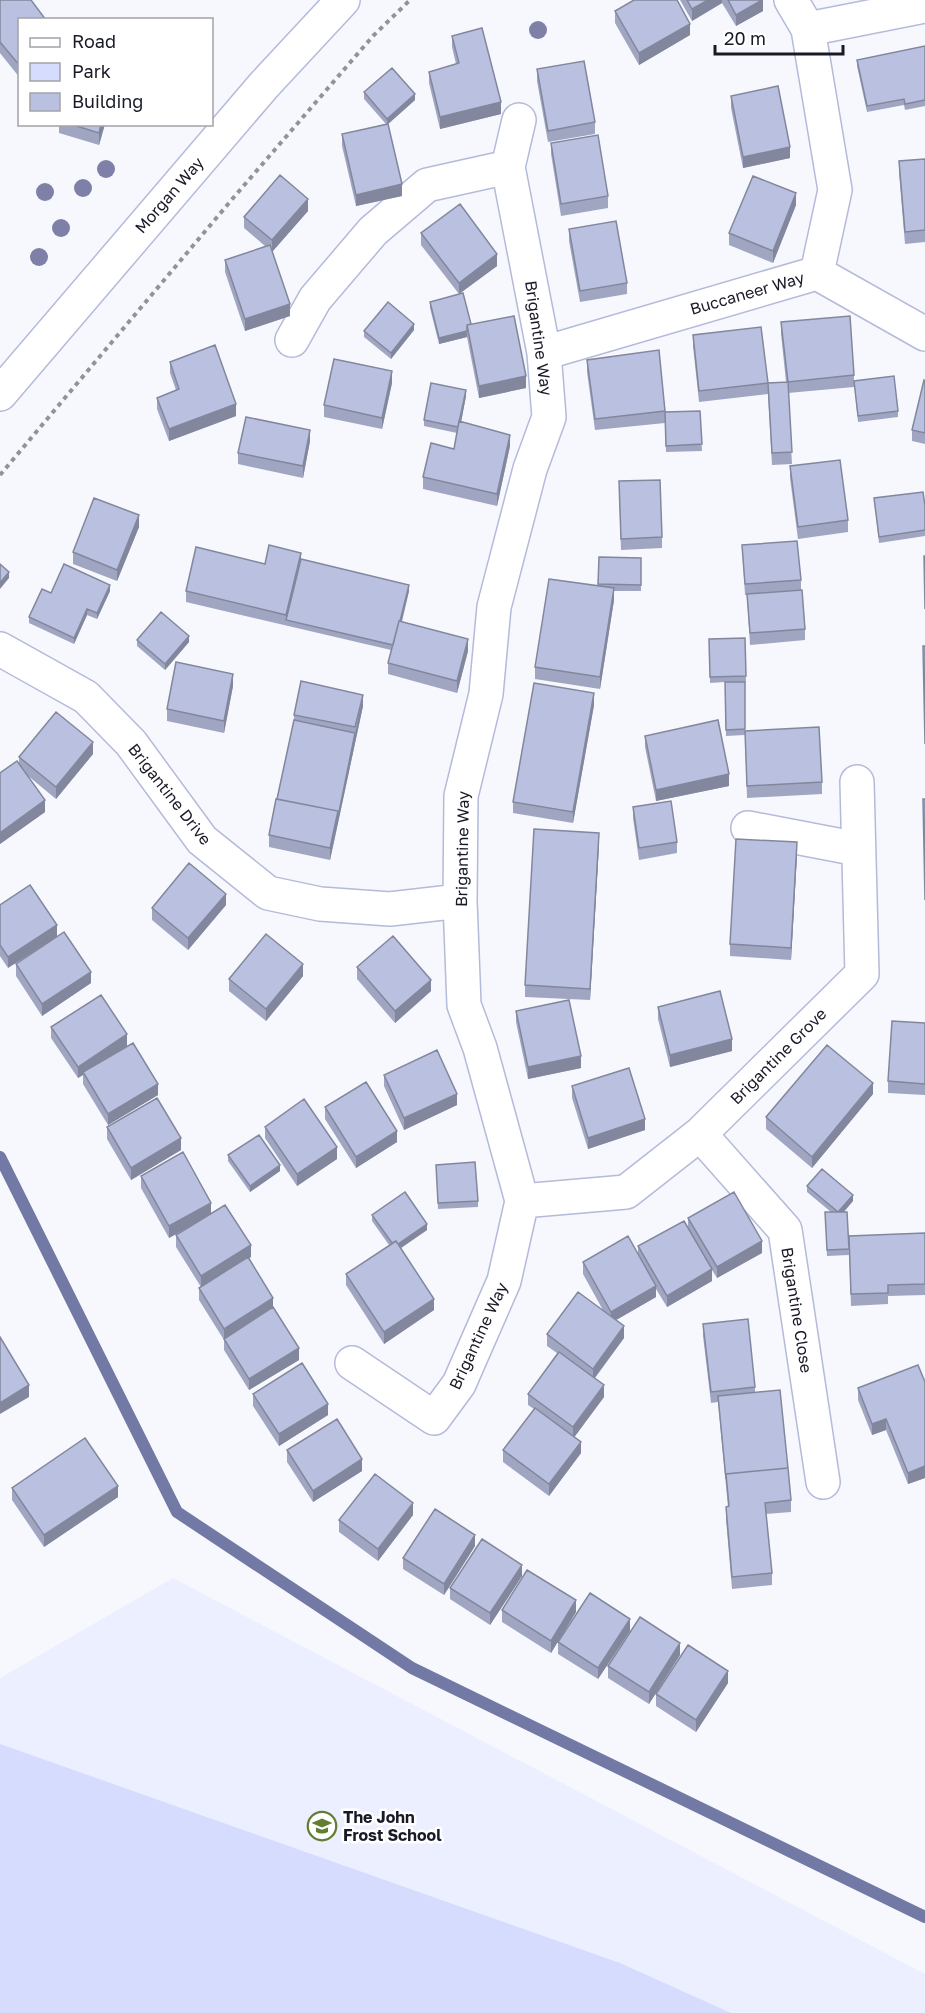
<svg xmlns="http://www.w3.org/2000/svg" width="925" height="2013" font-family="'Golos Text',sans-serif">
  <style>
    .built { fill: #ecefff }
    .green { fill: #d5dcfe }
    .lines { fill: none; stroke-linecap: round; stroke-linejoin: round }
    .stream { stroke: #7179a4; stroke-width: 12 }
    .minor-casing { stroke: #b4bad9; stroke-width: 36 }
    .path { stroke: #91939b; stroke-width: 4; stroke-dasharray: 4.5 4.5; stroke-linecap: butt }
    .minor { stroke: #fff; stroke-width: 33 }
    .tree { fill: #7f80a7 }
    .wall { fill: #a0a6c1 }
    .shaded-wall { fill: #82879d }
    .building { fill: #bac1e0; stroke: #82879d; stroke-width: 1.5 }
    .labels { text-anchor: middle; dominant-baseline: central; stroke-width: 5; stroke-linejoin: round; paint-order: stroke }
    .street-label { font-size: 16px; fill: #181a26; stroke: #fff }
    .poi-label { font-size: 16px; font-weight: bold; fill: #181a26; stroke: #fff; text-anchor: start }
  </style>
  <rect width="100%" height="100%" fill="#f6f8fe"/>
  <path class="built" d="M173 1578 925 1974V2013H0V1678Z"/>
  <path class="green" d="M0 1744 620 1963 731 2013H0Z"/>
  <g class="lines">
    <path class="stream" d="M0 1157 177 1512 412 1668 925 1917"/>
    <g class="minor-casing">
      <path id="minor" d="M808 29 925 6
        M508 167 519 120
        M817 273 925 334
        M292 340 315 299 373 231 427 185 508 167 544 353 549 417 530 469 494 607 486 694 461 796 460 901 464 1005 480 1048 522 1201 504 1281 459 1384 434 1418 352 1363
        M544 353 817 273 835 190 808 29 791 0
        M0 394 264 85 343 0
        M0 649 86 697 131 743 202 840 268 893 320 904 390 909 460 901
        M748 828 858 849
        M700 1134 785 1230 823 1482
        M522 1201 626 1192 700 1134 862 974 857 782"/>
    </g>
    <path class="path" d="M0 475 234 197 373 36 410 0"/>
    <use href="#minor" class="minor"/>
  </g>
  <g class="tree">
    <circle cx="538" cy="30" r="9"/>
    <circle cx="106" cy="169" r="9"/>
    <circle cx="83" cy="188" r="9"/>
    <circle cx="45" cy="192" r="9"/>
    <circle cx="61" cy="228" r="9"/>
    <circle cx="39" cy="257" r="9"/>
  </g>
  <path class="wall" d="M0 0 20 20V78L0 53Z
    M680 0H763V11L736 26 722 3 692 21Z
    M615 11 690 35 639 65 615 23Z
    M452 36 501 114 440 129 429 83V72L456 64 452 47Z
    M925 46V106L905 110 904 105 867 112 857 66V60Z
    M537 69 595 122V134L548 142 537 81Z
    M364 92 415 100 388 124 402 196 356 206 342 146V134L386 124 364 99Z
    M731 96 790 158 743 168 731 108Z
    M59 124H105L99 145 59 133Z
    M551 143 608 196V208L561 216 551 154Z
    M925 159V242L905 244 899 173V161Z
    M796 205 773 263 729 245V233Z
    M308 211 272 252 290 316 245 331 225 272V260L265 246 244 228V217Z
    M569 229 627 283V294L580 302 569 241Z
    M421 233 497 266 459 294 421 245Z
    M430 302 471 324 526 388 479 398 467 337 439 344 430 308Z
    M781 322 854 375V387L788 393 792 464 772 465 768 394 699 402 693 346V335L768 383 786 382 781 334Z
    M414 330 391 359 364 337V331Z
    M659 350 665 412 700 411 702 451 666 452 665 420V423L595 430 587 372V360Z
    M170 362 236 416 169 441 157 409V398L176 390 170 373Z
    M854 381 898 411V417L858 422Z
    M925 381V444L912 441V430Z
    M392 383 382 429 324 417V405Z
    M466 396 461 422 510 446 497 506 423 489V477L454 449 457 433 424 426V420Z
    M310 441 303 478 238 464V453Z
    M790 466 848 520V532L798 539 790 478Z
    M619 493 662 537V548L621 550Z
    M874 498 925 506V536L879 543Z
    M139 527 117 581 73 564V552Z
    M742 545 801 580V590L805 629V640L750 645 747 595H745Z
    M599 557 641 558V591H614V600L600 689 535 679V667L598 586Z
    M301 559 409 591 402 622 468 651 457 693 388 674V663L391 650 186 602V591L265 564Z
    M110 591 97 619 87 615 74 644 29 623V617L51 593Z
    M745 638 746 682H737H745V731L822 782V794L747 798 745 735 726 736 725 682 710 683 709 639Z
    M137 640 189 642 165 670 137 646Z
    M233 686 224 733 167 721V709Z
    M594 705 573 823 513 813V802Z
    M363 706 330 860 269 847V835L294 720V715Z
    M645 736 729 786 656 801 645 747Z
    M93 754 56 799 27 775 45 812 0 844V773L19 764V757Z
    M633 807 677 842V853L639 860 633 818Z
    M599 844 590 1000 525 997V985Z
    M797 854 791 960 730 956V944Z
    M30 885 8 968 0 956V905Z
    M226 905 188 950 152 920V908Z
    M16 964 91 983 42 1016 16 976Z
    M357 967 431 991 395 1023 357 979Z
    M303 976 266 1021 229 991V979Z
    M658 1007 732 1051 670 1067 658 1019Z
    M516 1011 581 1068 528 1079 516 1022Z
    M925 1023V1095L888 1093V1081Z
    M51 1027 127 1046 117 1052 158 1095 108 1125 83 1084V1075L78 1078 51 1038Z
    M384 1075 457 1105 404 1130 384 1086Z
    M572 1086 645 1130 588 1149 572 1098Z
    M873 1094 812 1168 766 1129V1117Z
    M325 1107 397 1142 356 1168 325 1119Z
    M107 1127 181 1150 131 1180 107 1139Z
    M265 1127 337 1159 297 1186 265 1138Z
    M228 1155 280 1171 250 1192 228 1161Z
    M436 1165 478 1201V1207L438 1209Z
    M141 1176 211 1214 251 1257 248 1258 299 1360 249 1390 224 1350V1340L199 1300V1288L201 1287 176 1247V1235L201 1220 169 1238 141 1188Z
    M807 1186 853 1201 844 1212H847L849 1255 827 1256 825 1212H831L807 1192Z
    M372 1215 427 1230 401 1248 434 1310 384 1344 346 1285V1274L389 1245 372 1221Z
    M688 1218 762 1253 717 1278 712 1270V1281L667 1307 656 1289V1297L616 1320 624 1338 595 1378 604 1397 574 1437 581 1453 549 1496 503 1462V1450L534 1409 528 1405V1394L557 1353 547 1346V1334L604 1312 583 1274V1262L638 1254V1246L688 1229Z
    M925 1233V1295L888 1296V1304L851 1306 849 1248Z
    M703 1324 755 1387V1392L791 1500V1512L766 1514 772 1573V1585L732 1589 726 1519V1507H728L718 1402 711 1403 703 1336Z
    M925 1382V1478L908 1484 886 1430 872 1435 858 1400V1388Z
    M253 1394 328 1415 279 1446 253 1406Z
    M287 1450 362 1471 313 1502 287 1462Z
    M12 1488 118 1497 44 1547 12 1500Z
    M413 1515 378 1561 339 1532V1520Z
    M475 1546 444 1595 403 1569V1558Z
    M522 1576 490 1625 450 1599V1588Z
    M502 1610 576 1612 551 1653 502 1622Z
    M630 1631 598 1679 558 1654V1642Z
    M680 1655 649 1704 608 1678V1666Z
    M728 1683 696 1732 656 1706V1694Z"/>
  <path class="shaded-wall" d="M708 0H722V3L692 21V9Z
    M762 0H763V11L736 26V15Z
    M690 24V35L639 65V53Z
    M415 94V100L387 125V119Z
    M501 102V114L440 129V117Z
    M101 124H105L99 145V133Z
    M790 147V158L743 168V157Z
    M402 184V196L356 206V195Z
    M796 193V205L773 263V251Z
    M308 199V211L272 252V240Z
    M497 254V266L459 294V283Z
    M290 304V316L245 331V319Z
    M414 324V330L391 359V353Z
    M467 331V337L439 344V338Z
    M392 371V383L382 429V418Z
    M526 376V388L479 398V386Z
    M466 390V396L459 433V427Z
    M236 404V416L169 441V429Z
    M310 430V441L303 478V466Z
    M510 435V446L497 506V494Z
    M139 515V527L117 581V570Z
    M301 553V565L286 620V615Z
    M9 572V578L0 589V583Z
    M110 585V591L97 619V613Z
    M409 585V591L394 651V645Z
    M614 588V600L600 689V677Z
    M87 609V615L74 644V638Z
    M189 636V642L165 670V664Z
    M468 639V651L457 693V681Z
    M233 674V686L224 733V721Z
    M594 693V705L573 823V812Z
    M363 695V706L338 823V817Z
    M93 742V754L56 799V787Z
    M729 774V786L656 801V790Z
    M45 800V812L0 844V833Z
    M338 811V823L330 860V848Z
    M599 833V844L590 1000V989Z
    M797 842V854L791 960V948Z
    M226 894V905L188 950V938Z
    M57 925V937L8 968V957Z
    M303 964V976L266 1021V1009Z
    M91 972V983L42 1016V1004Z
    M431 980V991L395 1023V1011Z
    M127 1034V1046L84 1074 83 1072V1075L78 1078V1067Z
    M732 1039V1051L670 1067V1055Z
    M581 1056V1068L528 1079V1067Z
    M873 1083V1094L812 1168V1157Z
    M158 1084V1095L108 1125V1114Z
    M457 1094V1105L404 1130V1118Z
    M645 1119V1130L588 1149V1138Z
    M397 1131V1142L356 1168V1157Z
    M181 1138V1150L131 1180V1168Z
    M337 1147V1159L297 1186V1174Z
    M280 1165V1171L250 1192V1186Z
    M853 1195V1201L838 1218V1212Z
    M211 1203V1214L169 1238V1226Z
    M427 1224V1230L395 1252V1246Z
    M762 1241V1253L717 1278V1267Z
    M251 1245V1257L201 1287V1276Z
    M712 1269V1281L667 1307V1296Z
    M656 1286V1297L611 1323V1312Z
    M273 1298V1310L224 1340V1329Z
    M434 1299V1310L384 1344V1332Z
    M624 1326V1338L593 1380V1369Z
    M299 1348V1360L249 1390V1379Z
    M29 1385V1397L0 1414V1403Z
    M604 1385V1397L573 1439V1427Z
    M328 1404V1415L279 1446V1434Z
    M886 1419V1430L872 1435V1424Z
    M581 1442V1453L549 1496V1484Z
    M362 1459V1471L313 1502V1491Z
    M925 1466V1478L908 1484V1473Z
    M118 1486V1497L44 1547V1535Z
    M413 1503V1515L378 1561V1549Z
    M475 1535V1546L444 1595V1584Z
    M522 1565V1576L490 1625V1613Z
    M576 1600V1612L551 1653V1641Z
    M630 1619V1631L598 1679V1668Z
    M680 1643V1655L649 1704V1692Z
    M728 1671V1683L696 1732V1720Z"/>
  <path class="building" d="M0 0H31L46 20H20V66L0 42Z
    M634 0H677L690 24 639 53 615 11Z
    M687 0H708L692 9Z
    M728 0H762L736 15Z
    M482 28 501 102 440 117 429 72 459 63 452 36Z
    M925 46V100L905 104 904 99 867 106 857 60Z
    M584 61 595 122 548 131 537 69Z
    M392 68 415 94 387 119 364 92Z
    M778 86 790 147 743 157 731 96Z
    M70 124H101L99 133Z
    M388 124 402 184 356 195 342 134Z
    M598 135 608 196 561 204 551 143Z
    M925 159V230L905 232 899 161Z
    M280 175 308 199 272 240 244 217Z
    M753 176 796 193 773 251 729 233Z
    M460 204 497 254 459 283 421 233Z
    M616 221 627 283 580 291 569 229Z
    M270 245 290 304 245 319 225 260Z
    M463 293 471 324 467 325V331L439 338 430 302Z
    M388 302 414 324 391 353 364 331Z
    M514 316 526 376 479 386 467 325Z
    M850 316 854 375 788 382 781 322Z
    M761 327 768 383 699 391 693 335Z
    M215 345 236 404 169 429 157 398 179 389 170 362Z
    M659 350 665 411 595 419 587 360Z
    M334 359 392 371 382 418 324 405Z
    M894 376 898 411 858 416 854 381Z
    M924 380 925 381V433L912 430Z
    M788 382 792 452 772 453 768 383Z
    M431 383 466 390 458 427 424 420Z
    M700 411 702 444 666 446 665 412Z
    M246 417 310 430 303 466 238 453Z
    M459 421 510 435 497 494 423 477 431 443 454 449Z
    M840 460 848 520 798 527 790 466Z
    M660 480 662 537 621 539 619 481Z
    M923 492 925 506V530L879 537 874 498Z
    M94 498 139 515 117 570 73 552Z
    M797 541 801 580 745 584 742 545Z
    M269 545 301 553 286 615 186 591 196 547 265 564Z
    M924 556H925V609Z
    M599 557 641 558V585L598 584Z
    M301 559 409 585 400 621H399L393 645 286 620Z
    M0 564 9 572 0 583Z
    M64 564 110 585 97 613 87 609 74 638 29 617 42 589 51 593Z
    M549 579 614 588 600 677 535 667Z
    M802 590 805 629 750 633 747 594Z
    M161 612 189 636 165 664 137 640Z
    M399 621 468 639 457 681 388 663Z
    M745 638 746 676 710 677 709 639Z
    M923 646H925V744Z
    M176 662 233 674 224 721 167 709Z
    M301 681 363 695 355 727 294 715Z
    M725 682H745V729L726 730Z
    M534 683 594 693 573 812 513 802Z
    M56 712 93 742 56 787 19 757Z
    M294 720 355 733 338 817V811L277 799Z
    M718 720 729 774 656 790 645 736Z
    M819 727 822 782 747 786 745 731Z
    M17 761 45 800 0 833V773Z
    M276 799 338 811 330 848 269 835Z
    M923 799H925V900Z
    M671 801 677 842 639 848 633 807Z
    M534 829 599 833 590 989 525 985Z
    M736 839 797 842 791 948 730 944Z
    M189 863 226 894 188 938 152 908Z
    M30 885 57 925 8 957 0 945V905Z
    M64 932 91 972 42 1004 16 964Z
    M266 934 303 964 266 1009 229 979Z
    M393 936 431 980 395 1011 357 967Z
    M720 991 732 1039 670 1055 658 1007Z
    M101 995 127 1034 78 1067 51 1027Z
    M569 1000 581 1056 528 1067 516 1011Z
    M892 1021 925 1023V1084L888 1081Z
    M133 1043 158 1084 108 1114 83 1072Z
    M827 1045 873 1083 812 1157 766 1117Z
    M437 1050 457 1094 404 1118 384 1075Z
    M629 1068 645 1119 588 1138 572 1086Z
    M366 1082 397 1131 356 1157 325 1107Z
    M157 1098 181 1138 131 1168 107 1127Z
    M304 1099 337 1147 297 1174 265 1127Z
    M259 1135 280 1165 250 1186 228 1155Z
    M183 1152 211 1203 169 1226 141 1176Z
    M475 1162 478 1201 438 1203 436 1165Z
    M822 1169 853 1195 838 1212H847L849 1249 827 1250 825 1212H838L807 1186Z
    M405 1192 427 1224 398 1244 396 1241 392 1243 372 1215Z
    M734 1192 762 1241 717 1267 688 1218Z
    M225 1205 251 1245 201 1276 176 1235Z
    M684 1221 712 1269 667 1296 638 1246Z
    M925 1233V1284L888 1285V1293L851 1294 849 1236Z
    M628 1236 656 1286 611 1312 583 1262Z
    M396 1241 434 1299 384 1332 346 1274Z
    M248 1257 273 1298 224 1329 199 1288Z
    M578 1292 624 1326 593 1369 547 1334Z
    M273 1307 299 1348 249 1379 224 1339Z
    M748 1319 755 1387 711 1392 703 1324Z
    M0 1337 29 1385 0 1403Z
    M559 1352 604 1385 573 1427 528 1394Z
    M302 1363 328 1404 279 1434 253 1394Z
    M918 1365 925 1382V1466L908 1473 886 1419 872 1424 858 1388Z
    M780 1390 788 1468 726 1474V1479L718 1396Z
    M535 1408 581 1442 549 1484 503 1450Z
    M337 1419 362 1459 313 1491 287 1450Z
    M85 1438 118 1486 44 1535 12 1488Z
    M788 1468 791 1500 765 1503 772 1573 732 1577 726 1507 729 1506 726 1474Z
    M375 1474 413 1503 378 1549 339 1520Z
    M435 1509 475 1535 444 1584 403 1558Z
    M482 1539 522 1565 490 1613 450 1588Z
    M527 1570 576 1600 551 1641 502 1610Z
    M590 1593 630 1619 598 1668 558 1642Z
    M640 1617 680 1643 649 1692 608 1666Z
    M688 1645 728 1671 696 1720 656 1694Z"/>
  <defs>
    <g id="school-ring" transform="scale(1.5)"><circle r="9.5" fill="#fff" stroke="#637d31" stroke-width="1.5"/><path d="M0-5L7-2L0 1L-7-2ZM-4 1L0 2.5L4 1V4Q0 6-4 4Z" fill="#637d31"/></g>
  </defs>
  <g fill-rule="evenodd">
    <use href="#school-ring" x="322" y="1826"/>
  </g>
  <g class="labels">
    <g class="street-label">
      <text transform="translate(169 195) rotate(-49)">Morgan Way</text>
      <text transform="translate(747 293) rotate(-16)">Buccaneer Way</text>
      <text transform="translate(539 338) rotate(82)">Brigantine Way</text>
      <text transform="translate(170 794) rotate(52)">Brigantine Drive</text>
      <text transform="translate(462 849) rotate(-89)">Brigantine Way</text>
      <text transform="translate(778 1056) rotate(-45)">Brigantine Grove</text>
      <text transform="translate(797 1310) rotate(81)">Brigantine Close</text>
      <text transform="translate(478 1336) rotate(-65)">Brigantine Way</text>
    </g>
    <g class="poi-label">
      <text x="343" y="1817">The John<tspan x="343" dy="18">Frost School</tspan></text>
    </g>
  </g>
  <rect x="18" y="18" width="195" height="108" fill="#ffffff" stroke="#a3a3a8" stroke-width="1.5"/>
  <rect x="30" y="38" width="30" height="9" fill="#ffffff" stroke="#a3a3a8" stroke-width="1.5"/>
  <text x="72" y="48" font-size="18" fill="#181a26">Road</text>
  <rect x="30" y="63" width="30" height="18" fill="#d5dcfe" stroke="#a3a3a8" stroke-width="1.5"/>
  <text x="72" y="78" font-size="18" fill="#181a26">Park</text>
  <rect x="30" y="93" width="30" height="18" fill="#bac1e0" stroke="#a3a3a8" stroke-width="1.5"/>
  <text x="72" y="108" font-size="18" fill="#181a26">Building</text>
  <path d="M715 45v9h128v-9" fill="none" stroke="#181a26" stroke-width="3"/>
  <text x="724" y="45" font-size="18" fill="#181a26" stroke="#ffffff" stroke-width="4.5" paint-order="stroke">20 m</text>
</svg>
